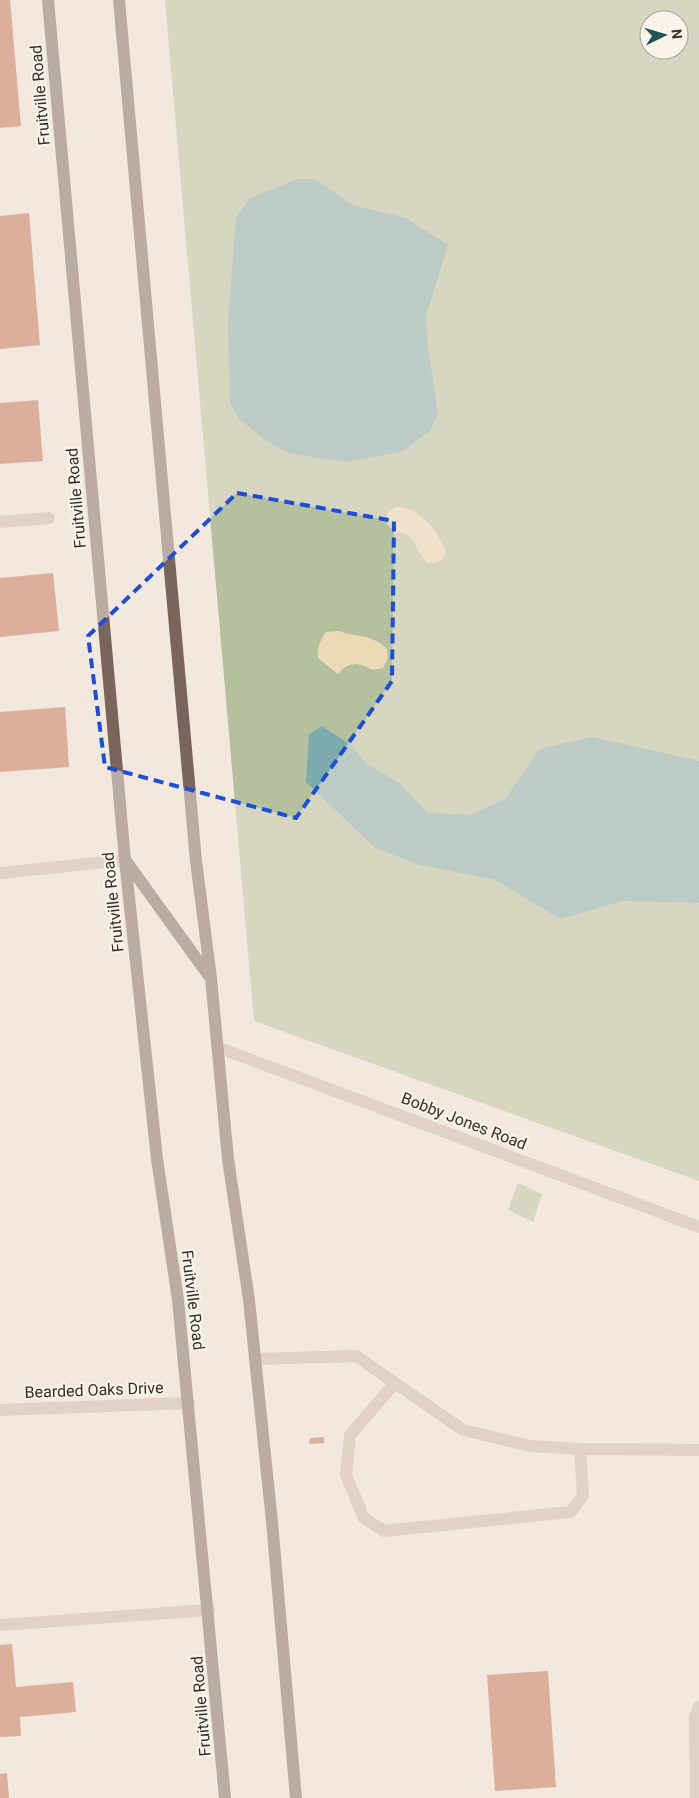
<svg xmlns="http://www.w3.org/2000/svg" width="699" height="1798" font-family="Roboto,sans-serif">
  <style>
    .green { fill: #b5c19e; fill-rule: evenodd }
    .sand { fill: #ecd9b6 }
    .water { fill: #7eacae }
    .building { fill: #c2684c }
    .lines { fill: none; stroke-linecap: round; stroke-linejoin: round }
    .service { stroke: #cab9aa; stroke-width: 12 }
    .minor { stroke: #cab9aa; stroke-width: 12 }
    .primary { stroke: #79655b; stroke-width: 12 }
    .marked { fill: none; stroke: #1d4ed8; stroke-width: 4; stroke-dasharray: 10 6; stroke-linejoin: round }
    .labels { text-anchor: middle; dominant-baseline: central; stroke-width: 4.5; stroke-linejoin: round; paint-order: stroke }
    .street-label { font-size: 16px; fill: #372e29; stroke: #f9f3ea }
  </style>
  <rect width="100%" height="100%" fill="#f2e8de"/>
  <path class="green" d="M165 0H699V1181L254 1021ZM649 20H679V50H649Z
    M518 1183 542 1194 533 1222 508 1210Z"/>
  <path class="sand" d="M395 507C421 507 435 529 446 550L444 558 436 563H427C415 551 415 529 395 533L387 524V514Z
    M339 631C359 638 370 633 387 649L388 658 383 668 373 670C358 663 350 660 338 674L318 658C317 647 320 641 326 632Z"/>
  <path class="water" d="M297 179H315L353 205 406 218 448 245 426 316 428 348 438 413 430 431 401 452 346 462 288 453 261 437 238 418 230 403 228 322 236 217 250 198Z
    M322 726 351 745 366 763 399 783 428 813 470 815 505 799 540 749 592 737 699 761V903L623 901 560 919 495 880 416 864 374 847 306 782 309 734Z"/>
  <path class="building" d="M0 0H10L21 126 0 128Z
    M29 213 40 345 0 349V216Z
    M38 400 43 461 0 464V403Z
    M53 573 59 631 0 637V578Z
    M65 707 69 767 0 772V712Z
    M324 1437V1443L309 1444 310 1438Z
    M12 1644 16 1687 73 1682 76 1712 20 1717 21 1736 0 1737V1645Z
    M548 1671 556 1787 495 1791 487 1675Z
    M7 1773 9 1798H0V1774Z"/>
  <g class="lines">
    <path class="service" d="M255 1359 356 1356 463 1430 531 1446 580 1449 583 1495 571 1512 384 1531 364 1518 346 1475 350 1435 395 1383
      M580 1449 699 1450
      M0 1625 209 1610
      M696 1798 695 1717 699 1707"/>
    <path class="minor" d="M0 522 49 518
      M0 873 125 860
      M217 1047 699 1227
      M0 1410 189 1403"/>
    <path class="primary" d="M48 0 125 860 157 1159 178 1300 225 1798
      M119 0 196 861 211 978 228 1159 249 1300 272 1522 296 1798
      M126 861 209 976"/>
  </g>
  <path d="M0 0H699V1798H0ZM237 493 394 521 392 681 296 818 105 767 88 636Z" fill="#f2e8de" fill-opacity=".55" fill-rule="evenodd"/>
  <path class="marked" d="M237 493 394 521 392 681 296 818 105 767 88 636Z"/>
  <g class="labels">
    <g class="street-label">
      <text transform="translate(40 95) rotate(-95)">Fruitville Road</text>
      <text transform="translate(76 498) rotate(-95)">Fruitville Road</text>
      <text transform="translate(113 902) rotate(-96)">Fruitville Road</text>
      <text transform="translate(464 1121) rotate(21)">Bobby Jones Road</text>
      <text transform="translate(193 1300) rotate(83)">Fruitville Road</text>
      <text transform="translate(94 1390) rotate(-2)">Bearded Oaks Drive</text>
      <text transform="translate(201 1706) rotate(-95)">Fruitville Road</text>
    </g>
  </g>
  <g transform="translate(664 35) rotate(85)"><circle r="24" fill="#f9f3ea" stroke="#aba49d"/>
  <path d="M0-4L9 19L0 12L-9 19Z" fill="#205458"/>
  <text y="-8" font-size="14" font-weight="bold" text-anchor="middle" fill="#372e29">N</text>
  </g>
</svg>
